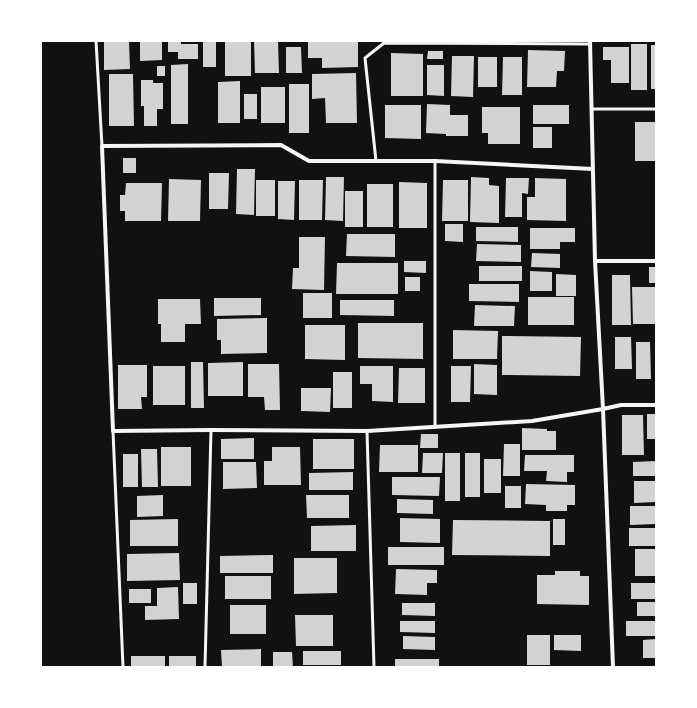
<svg xmlns="http://www.w3.org/2000/svg" width="697" height="708" font-family="'PT Sans',sans-serif">
  <style>
    .building { fill: #d3d3d3 }
    .lines { fill: none; stroke-linecap: round; stroke-linejoin: round }
    .service { stroke: #f5f5f5; stroke-width: 3 }
    .minor { stroke: #f5f5f5; stroke-width: 4 }
  </style>
  <rect width="100%" height="100%" fill="#111"/>
  <path class="building" d="M104 41H129L130 69 104 70Z
    M140 41H162V60L140 61Z
    M168 41H181V44H198V59H178V52H168Z
    M225 41H251V76H225Z
    M254 41H278L279 73H255Z
    M308 41H358V67L322 68V58H308Z
    M203 42H216V67H203Z
    M631 44H647V90H631Z
    M651 45H656V89H651Z
    M286 47H301L302 73H286Z
    M603 47H629V83H611V60H603Z
    M528 50 565 51 564 71H557L556 87H527Z
    M428 51H443V59H427Z
    M391 53 423 54V96H391Z
    M452 56H474L473 97 451 96Z
    M478 57H497V87H478Z
    M503 57H522V95H502Z
    M188 64V124H171V65Z
    M427 65H444V96L427 95Z
    M157 66H165V76H157Z
    M356 73 357 123H326L325 98 312 99V74Z
    M109 74H133L134 126H109Z
    M141 80H153V83H163V109H157V126H144V106H141Z
    M240 81V123H218V82Z
    M289 84H309V133H289Z
    M261 87H285V123H261Z
    M244 94H257V119H244Z
    M427 104 450 105V115H468V136H446V134L426 133Z
    M385 105H421V139L385 138Z
    M533 105H569V124H533Z
    M482 107H520V144H488V133H482Z
    M635 122H656V161H635Z
    M533 127H552V148H533Z
    M123 158H136V173H123Z
    M237 169H255L254 215 236 214Z
    M209 173H229L228 209H209Z
    M326 177H344L343 221 325 220Z
    M471 177 489 178V185L499 186V223L470 222Z
    M506 178H529L528 194 522 193V217H505Z
    M535 178 566 179V221L527 220V197H535Z
    M169 179 201 180 200 221H168Z
    M256 180H275V216H256Z
    M299 180H323L322 220H299Z
    M443 180H468V221H442Z
    M278 181H295L294 220 278 219Z
    M399 182 427 183V228H399Z
    M126 183H162L161 221H125V211H120V195H125Z
    M367 184H393V227H367Z
    M345 191H363V227H345Z
    M445 224H463V242L445 241Z
    M476 227H518V242L476 241Z
    M530 228H575V242H560V249H530Z
    M347 234H395V257L346 256Z
    M299 237H325L324 290 292 289 293 268H299Z
    M477 244 521 245V262L476 261Z
    M532 253 560 254V268L531 267Z
    M404 261H426V273L404 272Z
    M337 263H398V294H336Z
    M479 266H522V281H479Z
    M649 267H656V283H649Z
    M530 271 552 272V291H530Z
    M556 274 576 275V296H556Z
    M612 275H630L631 325H612Z
    M405 277H420V291H405Z
    M469 284H519V302L469 301Z
    M632 287H656V324H633Z
    M303 293H332V318H303Z
    M528 297H574V325H528Z
    M214 298H261V315L214 316Z
    M158 299H200L201 324H185V342H161V324H158Z
    M340 300H394V316L340 315Z
    M475 305 515 306 514 326H474Z
    M267 318V353L221 354V340H217V319Z
    M358 323H423V359L358 358Z
    M305 325H345V360L305 359Z
    M453 330 498 331 497 359H453Z
    M502 336 581 337 580 376 502 375Z
    M615 337H631L632 369H615Z
    M636 342H650L651 379H636Z
    M191 362H203L204 408H191Z
    M243 362V396H208V363Z
    M248 364H279L280 410H265L264 397H248Z
    M474 364 497 365V395L474 394Z
    M118 365H147V397H141L142 409H118Z
    M153 366H185V405H153Z
    M360 366H393V402L372 401V384H360Z
    M451 366H471L470 402H451Z
    M399 368H425V403H398Z
    M333 372H352V408H333Z
    M301 388H331L330 412 301 411Z
    M647 414H656V439H647Z
    M622 415H643L644 455H622Z
    M522 428 547 429V431H556V450H522Z
    M421 434H438V448H420Z
    M254 438V459H221V439Z
    M313 439H354V469H313Z
    M504 444H520V476H503Z
    M380 445H418V472H379Z
    M161 447H191V486H161Z
    M272 447H300L301 485H264V461H272Z
    M141 449H157L158 487H142Z
    M423 453H443L442 473H422Z
    M445 453H460V501H445Z
    M465 453H480V497H465Z
    M123 454H138V487H123Z
    M525 455H574V472H567V482L546 481 547 471H524Z
    M484 459H501V493H484Z
    M656 461V476H633V462Z
    M223 462H256L257 488 223 489Z
    M353 472V490H309V473Z
    M392 477H440L439 496 392 495Z
    M634 481H656V502L634 503Z
    M526 484 575 485V505H567V511H546V505L525 504Z
    M505 486H521V508H505Z
    M163 495V516L137 517V496Z
    M306 495H349V518H307Z
    M397 499 433 500V514L397 513Z
    M630 506H656V524L630 525Z
    M400 518 440 519V543L400 542Z
    M178 519V546H130V520Z
    M553 519H565V545H553Z
    M453 520 550 521V556L452 555Z
    M356 525V551H311V526Z
    M629 528H656V546H629Z
    M388 547H444V565H388Z
    M635 549H656V576H635Z
    M179 553 180 580 127 581V554Z
    M273 555V573H220V556Z
    M294 558H337V593L294 594Z
    M396 569 437 570V583H427V595L395 594Z
    M555 571H580V576H589V605L537 604V575H555Z
    M225 576H271V599H225Z
    M183 583H197V604H183Z
    M631 583H656V599H631Z
    M178 587 179 619 145 620V606H157V588Z
    M129 589H151V603H129Z
    M637 602H656L655 616H637Z
    M402 603H435V616L402 615Z
    M230 605H266V634H230Z
    M295 615H333V646H296Z
    M400 621H435V633L400 632Z
    M626 621H656V636H626Z
    M527 635H550V665H527Z
    M554 635H581V651L554 650Z
    M403 636 435 637V650L403 649Z
    M656 639V658H643V640Z
    M261 649V667H222L221 650Z
    M303 651H341V665H303Z
    M273 652H292L293 667H273Z
    M131 656H165V667H131Z
    M169 656H196V667H169Z
    M395 659H439V667H395Z"/>
  <g class="lines">
    <path class="service" d="M96 41 102 146
      M592 109H656
      M376 161 365 58 384 43 590 44
      M435 161V427
      M113 431 123 667
      M367 431 374 667
      M205 667 211 430"/>
    <path class="minor" d="M590 41 595 261 603 409 613 667
      M593 169 435 161H309L281 145 102 146 113 431 211 430 367 431 532 421 603 409 621 405H656
      M595 261H656"/>
  </g>
  <rect width="697" height="708" fill="none" stroke="#ffffff" stroke-width="84"/>
</svg>
